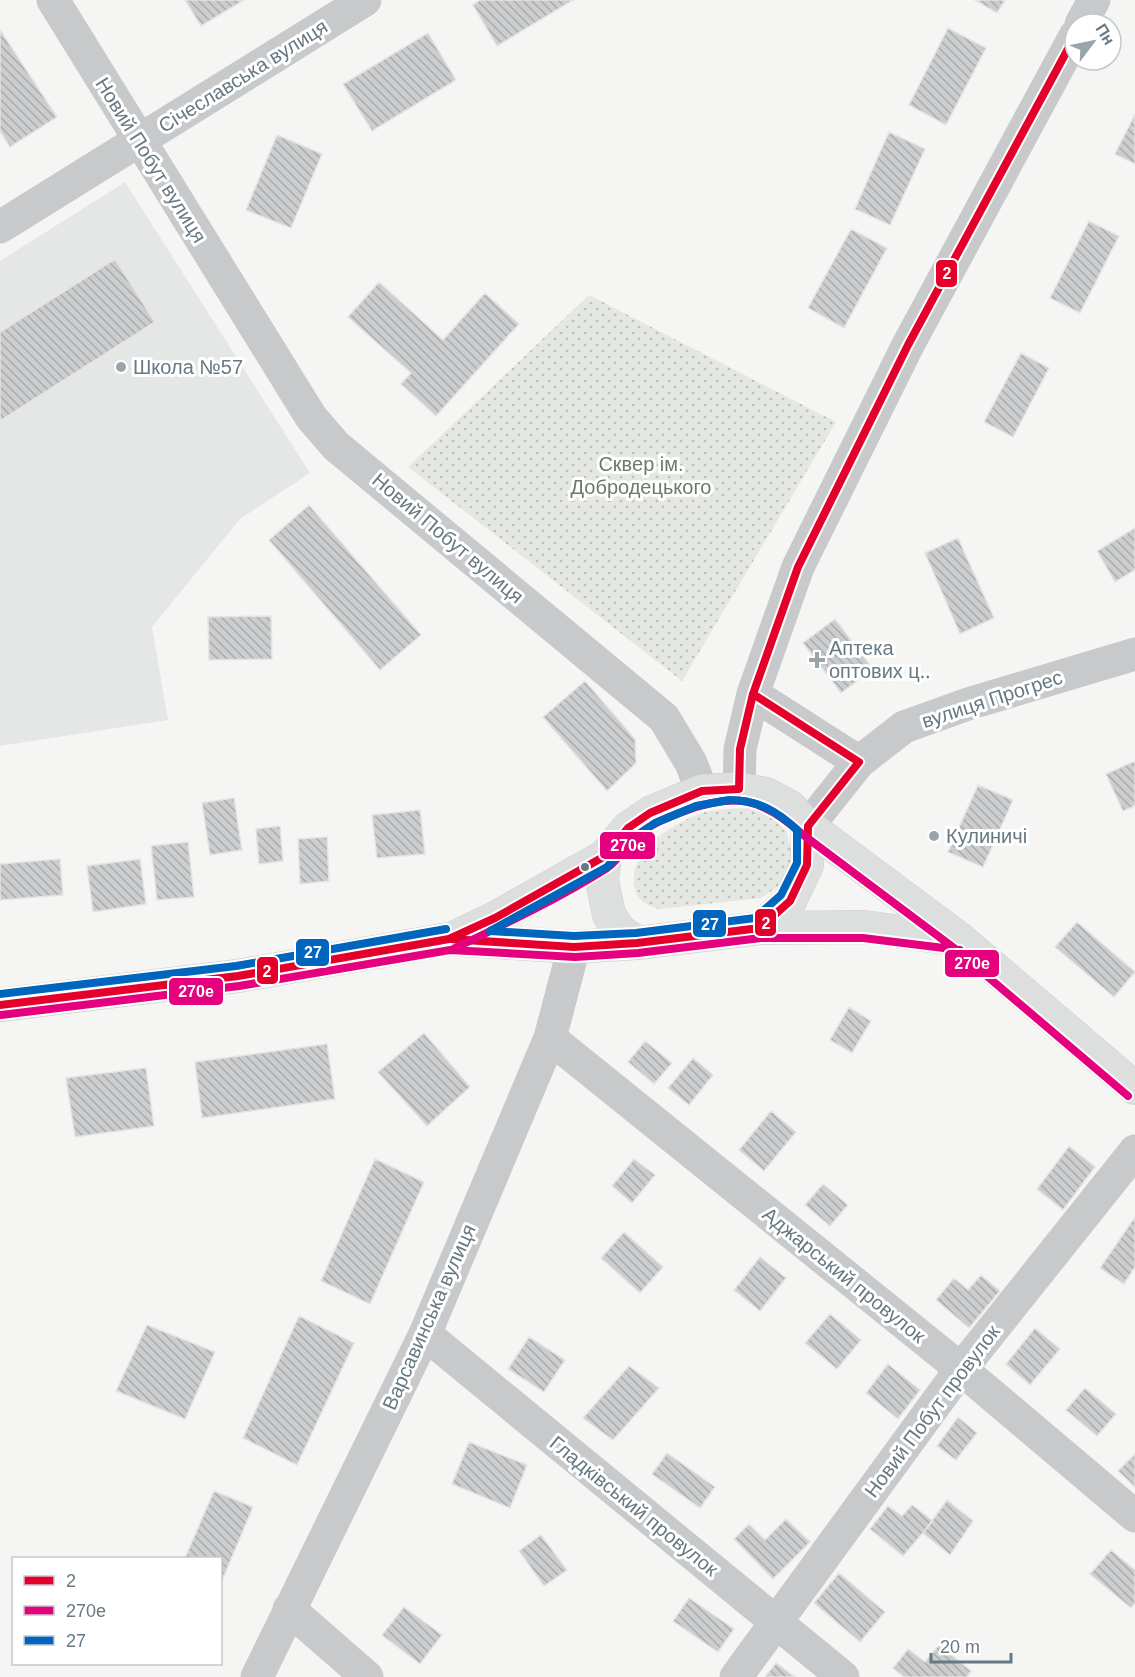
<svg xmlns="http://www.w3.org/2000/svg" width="1135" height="1677" font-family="Arial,sans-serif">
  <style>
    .built { fill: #e5e7e7 }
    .grass { fill: url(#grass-dots) }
    .building { fill: url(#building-back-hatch); stroke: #e4e4e4; stroke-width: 1.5 }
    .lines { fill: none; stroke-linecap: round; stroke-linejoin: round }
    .major-casing { stroke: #d1d2d2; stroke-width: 34 }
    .minor { stroke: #c8c9ca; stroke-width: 33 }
    .major { stroke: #dddede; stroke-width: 33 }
    .bus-1-casing { stroke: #fff; stroke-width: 12 }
    .bus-2-casing { stroke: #fff; stroke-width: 12 }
    .bus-3-casing { stroke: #fff; stroke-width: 12 }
    .bus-1 { stroke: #e4002b; stroke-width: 8 }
    .bus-2 { stroke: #e5007d; stroke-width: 8 }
    .bus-3 { stroke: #0065bd; stroke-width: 8 }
    .poi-dot { fill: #99a4ab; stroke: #fff; stroke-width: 2 }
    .bus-dot { fill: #677983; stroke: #fff; stroke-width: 2 }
    .labels { text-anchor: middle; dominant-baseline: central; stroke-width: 6; stroke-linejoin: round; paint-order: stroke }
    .street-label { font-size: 20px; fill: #677983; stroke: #fff }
    .poi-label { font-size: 20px; fill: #677983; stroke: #fff; text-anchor: start }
    .park-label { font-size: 20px; fill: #6c7a66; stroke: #fff }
    .line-badge { stroke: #fff; stroke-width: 2 }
    .badge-label { font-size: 16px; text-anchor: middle; font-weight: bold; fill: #fff }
  </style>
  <defs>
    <pattern id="grass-dots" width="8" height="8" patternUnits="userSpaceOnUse" patternTransform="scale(1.5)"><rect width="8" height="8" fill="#e4e7e2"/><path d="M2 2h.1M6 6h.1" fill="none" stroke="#bdc0bd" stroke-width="1.8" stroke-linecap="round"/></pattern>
    <pattern id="building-back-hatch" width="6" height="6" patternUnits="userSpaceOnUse" patternTransform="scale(1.5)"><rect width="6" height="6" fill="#cccdce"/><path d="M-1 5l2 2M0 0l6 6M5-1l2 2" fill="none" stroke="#a9abad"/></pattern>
  </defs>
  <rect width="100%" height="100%" fill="#f5f5f4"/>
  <path class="built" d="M125 182 310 473 240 519 152 627 168 720 0 746V261Z"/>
  <path class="grass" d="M589 295 836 422 682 681 408 467Z
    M751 808 771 816 786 831 791 849 792 867 778 887 761 898 659 909C646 905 636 900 634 885 630 850 671 825 699 814 714 808 734 809 751 808Z"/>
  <path class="building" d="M185 0H244L201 26Z
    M480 0H573L497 46 473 5Z
    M975 0H1005L997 13Z
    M948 28 986 48 946 125 909 105Z
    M0 30 57 117 10 147 0 131Z
    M428 33 456 80 372 131 343 84Z
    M1135 114V164L1115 154Z
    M889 132 925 149 890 225 855 209Z
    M277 135 322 154 291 228 246 210Z
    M1089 221 1119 236 1080 313 1050 298Z
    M851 229 887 248 844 328 808 308Z
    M115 259 155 322 0 421V332Z
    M379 282 443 340 485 293 519 324 436 416 401 384 411 373 348 317Z
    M1021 353 1049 368 1013 437 984 422Z
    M309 505 421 635 380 670 269 540Z
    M1135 528V570L1115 582 1097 551Z
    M958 538 994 618 960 634 925 553Z
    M271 616 272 659 209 660 208 617Z
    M835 619 873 669 841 693 803 643Z
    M585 681 635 739 636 763 607 791 543 717Z
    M1135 761V806L1123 811 1106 774Z
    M978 785 1013 800 983 867 948 852Z
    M234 798 242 850 210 855 202 803Z
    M420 810 425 854 377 858 372 815Z
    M280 826 283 861 259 864 256 829Z
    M327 837 329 881 300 884 298 839Z
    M188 842 194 897 157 900 151 846Z
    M60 859 63 895 0 900V864Z
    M140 859 146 904 93 912 87 866Z
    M1077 922 1135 972 1114 997 1055 947Z
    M849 1007 871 1021 852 1053 830 1040Z
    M424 1033 470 1087 427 1126 378 1072Z
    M645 1041 672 1063 654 1084 628 1062Z
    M327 1044 335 1099 202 1118 195 1062Z
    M693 1058 713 1075 689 1105 668 1088Z
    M146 1068 154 1126 75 1137 66 1078Z
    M771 1111 796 1132 764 1171 739 1150Z
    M1069 1146 1095 1167 1063 1210 1037 1189Z
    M375 1159 424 1182 370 1304 321 1281Z
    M634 1159 655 1175 632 1203 612 1186Z
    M823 1184 848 1205 830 1226 805 1205Z
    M1135 1217V1267L1124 1284 1100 1268Z
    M624 1232 663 1267 640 1293 601 1258Z
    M760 1257 786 1278 760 1311 734 1290Z
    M981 1275 1000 1291 969 1328 936 1300 954 1278 968 1290Z
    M830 1314 861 1340 837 1369 805 1343Z
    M299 1316 354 1343 297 1465 243 1438Z
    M147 1325 215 1352 185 1419 116 1391Z
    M1035 1328 1060 1349 1030 1385 1006 1364Z
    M529 1337 565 1360 544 1392 508 1369Z
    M888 1364 920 1390 898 1419 866 1393Z
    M629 1366 659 1388 613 1440 583 1418Z
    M1085 1388 1116 1414 1097 1436 1066 1410Z
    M958 1417 977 1433 956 1460 937 1446Z
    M469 1442 527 1465 510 1508 452 1484Z
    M667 1453 715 1487 700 1508 652 1474Z
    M1135 1454V1487L1118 1471Z
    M214 1491 253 1507 221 1583 220 1558H185Z
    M947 1500 973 1521 950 1555 923 1533Z
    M912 1505 933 1521 903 1556 870 1529 888 1506 902 1516Z
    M786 1519 810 1542 773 1579 734 1539 749 1524 765 1540Z
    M541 1535 567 1570 544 1586 519 1551Z
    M1111 1550 1135 1570V1603L1131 1608 1090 1574Z
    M839 1573 885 1612 860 1642 814 1603Z
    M689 1598 734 1629 718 1652 673 1621Z
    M404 1607 442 1635 420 1664 382 1635Z
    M939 1645 971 1671 967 1677H904L893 1668 908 1649 925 1662Z
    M776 1663 795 1677H765Z"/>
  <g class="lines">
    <g class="major-casing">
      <path id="major" d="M760 928 790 901 807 865 808 826
        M451 939 495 918 605 856
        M637 943 620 931 609 915 602 880 605 856 628 828 650 813 702 791 739 789 766 794 790 807 808 826 961 940 1135 1088
        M0 1005 238 976 449 939 574 947 637 943 760 928 864 927 961 940"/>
    </g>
    <path class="minor" d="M53 0 311 417 336 446 664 718 691 763 702 791
      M1081 24 1094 0
      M0 227 365 0
      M753 694 859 762
      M739 789 740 749 753 694 798 567 908 345 1075 36
      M808 826 859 762 904 727 968 704 1135 654
      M550 1038 961 1369 1135 1516
      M425 1334 843 1677
      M289 1609 367 1677
      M257 1677 425 1334 550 1038 574 947
      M736 1677 961 1369 1135 1151"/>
    <use href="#major" class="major"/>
    <g class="bus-1-casing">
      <path id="bus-1" d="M450 939 574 947 637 943 760 928 790 901 807 865 808 826 859 762 753 694
        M0 1005 238 976 449 939 495 918 605 856 628 828 650 813 702 791 739 789 740 749 753 694 798 567 908 345 1075 36"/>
    </g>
    <g class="bus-2-casing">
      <path id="bus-2" d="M453 949C505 924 558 899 607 868 620 859 626 844 638 835 651 824 667 818 682 812 734 792 761 797 802 834L954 948 1128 1096
        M1 1015 239 986 450 950 575 957 638 953 761 938H863L960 950"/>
    </g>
    <g class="bus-3-casing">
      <path id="bus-3" d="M729 800C758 800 777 811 797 830V863L781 895 755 918 636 933 574 936 490 931 607 867 636 836 655 823 696 806Z
        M0 994 236 966 446 929"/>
    </g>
    <use href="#bus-1" class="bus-1"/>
    <use href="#bus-2" class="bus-2"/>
    <use href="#bus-3" class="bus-3"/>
  </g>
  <g class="poi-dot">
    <circle cx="121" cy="367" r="6"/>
    <path d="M814 651h6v6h6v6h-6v6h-6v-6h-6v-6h6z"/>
    <circle cx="934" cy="836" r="6"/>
  </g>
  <circle class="bus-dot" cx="585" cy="867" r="5"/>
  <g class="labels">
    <g class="street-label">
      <text transform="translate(243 76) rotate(-32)">Січеславська вулиця</text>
      <text transform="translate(151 160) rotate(58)">Новий Побут вулиця</text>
      <text transform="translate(448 538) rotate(40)">Новий Побут вулиця</text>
      <text transform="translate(992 699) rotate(-18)">вулиця Прогрес</text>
      <text transform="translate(844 1275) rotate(39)">Аджарський провулок</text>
      <text transform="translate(429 1317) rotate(-66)">Варсавинська вулиця</text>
      <text transform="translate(932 1411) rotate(-53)">Новий Побут провулок</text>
      <text transform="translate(634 1506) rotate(39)">Гладківський провулок</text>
    </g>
    <g class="poi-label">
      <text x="133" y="367">Школа №57</text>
      <text x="829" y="648">Аптека<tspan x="829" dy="23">оптових ц‥</tspan></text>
      <text x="946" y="836">Кулиничі</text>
    </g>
    <g class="park-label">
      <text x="641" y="464">Сквер ім.<tspan x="641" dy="23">Добродецького</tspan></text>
    </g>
  </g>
  <g class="line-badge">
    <rect x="935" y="259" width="23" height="29" rx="6" fill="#e4002b"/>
    <rect x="599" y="831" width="57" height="29" rx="6" fill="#e5007d"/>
    <rect x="754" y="908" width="23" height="29" rx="6" fill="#e4002b"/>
    <rect x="692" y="909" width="35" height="29" rx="6" fill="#0065bd"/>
    <rect x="295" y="938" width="35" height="29" rx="6" fill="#0065bd"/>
    <rect x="944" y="949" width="56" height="29" rx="6" fill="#e5007d"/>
    <rect x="256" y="956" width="23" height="29" rx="6" fill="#e4002b"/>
    <rect x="168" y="977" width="56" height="29" rx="6" fill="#e5007d"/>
  </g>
  <g class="badge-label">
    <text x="947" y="279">2</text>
    <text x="628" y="851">270е</text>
    <text x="766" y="929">2</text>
    <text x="710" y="930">27</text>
    <text x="313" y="958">27</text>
    <text x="972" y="969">270е</text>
    <text x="267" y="977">2</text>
    <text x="196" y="997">270е</text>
  </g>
  <rect x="12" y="1557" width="210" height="108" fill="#ffffff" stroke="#c2c9cd" stroke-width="1.5"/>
  <rect x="24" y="1576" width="30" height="9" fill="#e4002b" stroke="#c2c9cd" stroke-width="1.5"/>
  <text x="66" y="1587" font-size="18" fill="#677983">2</text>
  <rect x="24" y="1606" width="30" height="9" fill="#e5007d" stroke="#c2c9cd" stroke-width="1.5"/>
  <text x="66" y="1617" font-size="18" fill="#677983">270е</text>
  <rect x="24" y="1636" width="30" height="9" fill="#0065bd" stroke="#c2c9cd" stroke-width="1.5"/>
  <text x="66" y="1647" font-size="18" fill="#677983">27</text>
  <g transform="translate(1093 42) rotate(58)"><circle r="28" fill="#ffffff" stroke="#c2c9cd" stroke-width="1.5"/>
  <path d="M0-4.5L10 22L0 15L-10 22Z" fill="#99a4ab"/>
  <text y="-9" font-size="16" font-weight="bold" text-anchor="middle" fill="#677983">Пн</text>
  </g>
  <path d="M931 1653v9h80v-9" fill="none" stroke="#677983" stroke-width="3"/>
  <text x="940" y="1653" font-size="18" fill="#677983" stroke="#ffffff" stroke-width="4.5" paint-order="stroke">20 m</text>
</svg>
